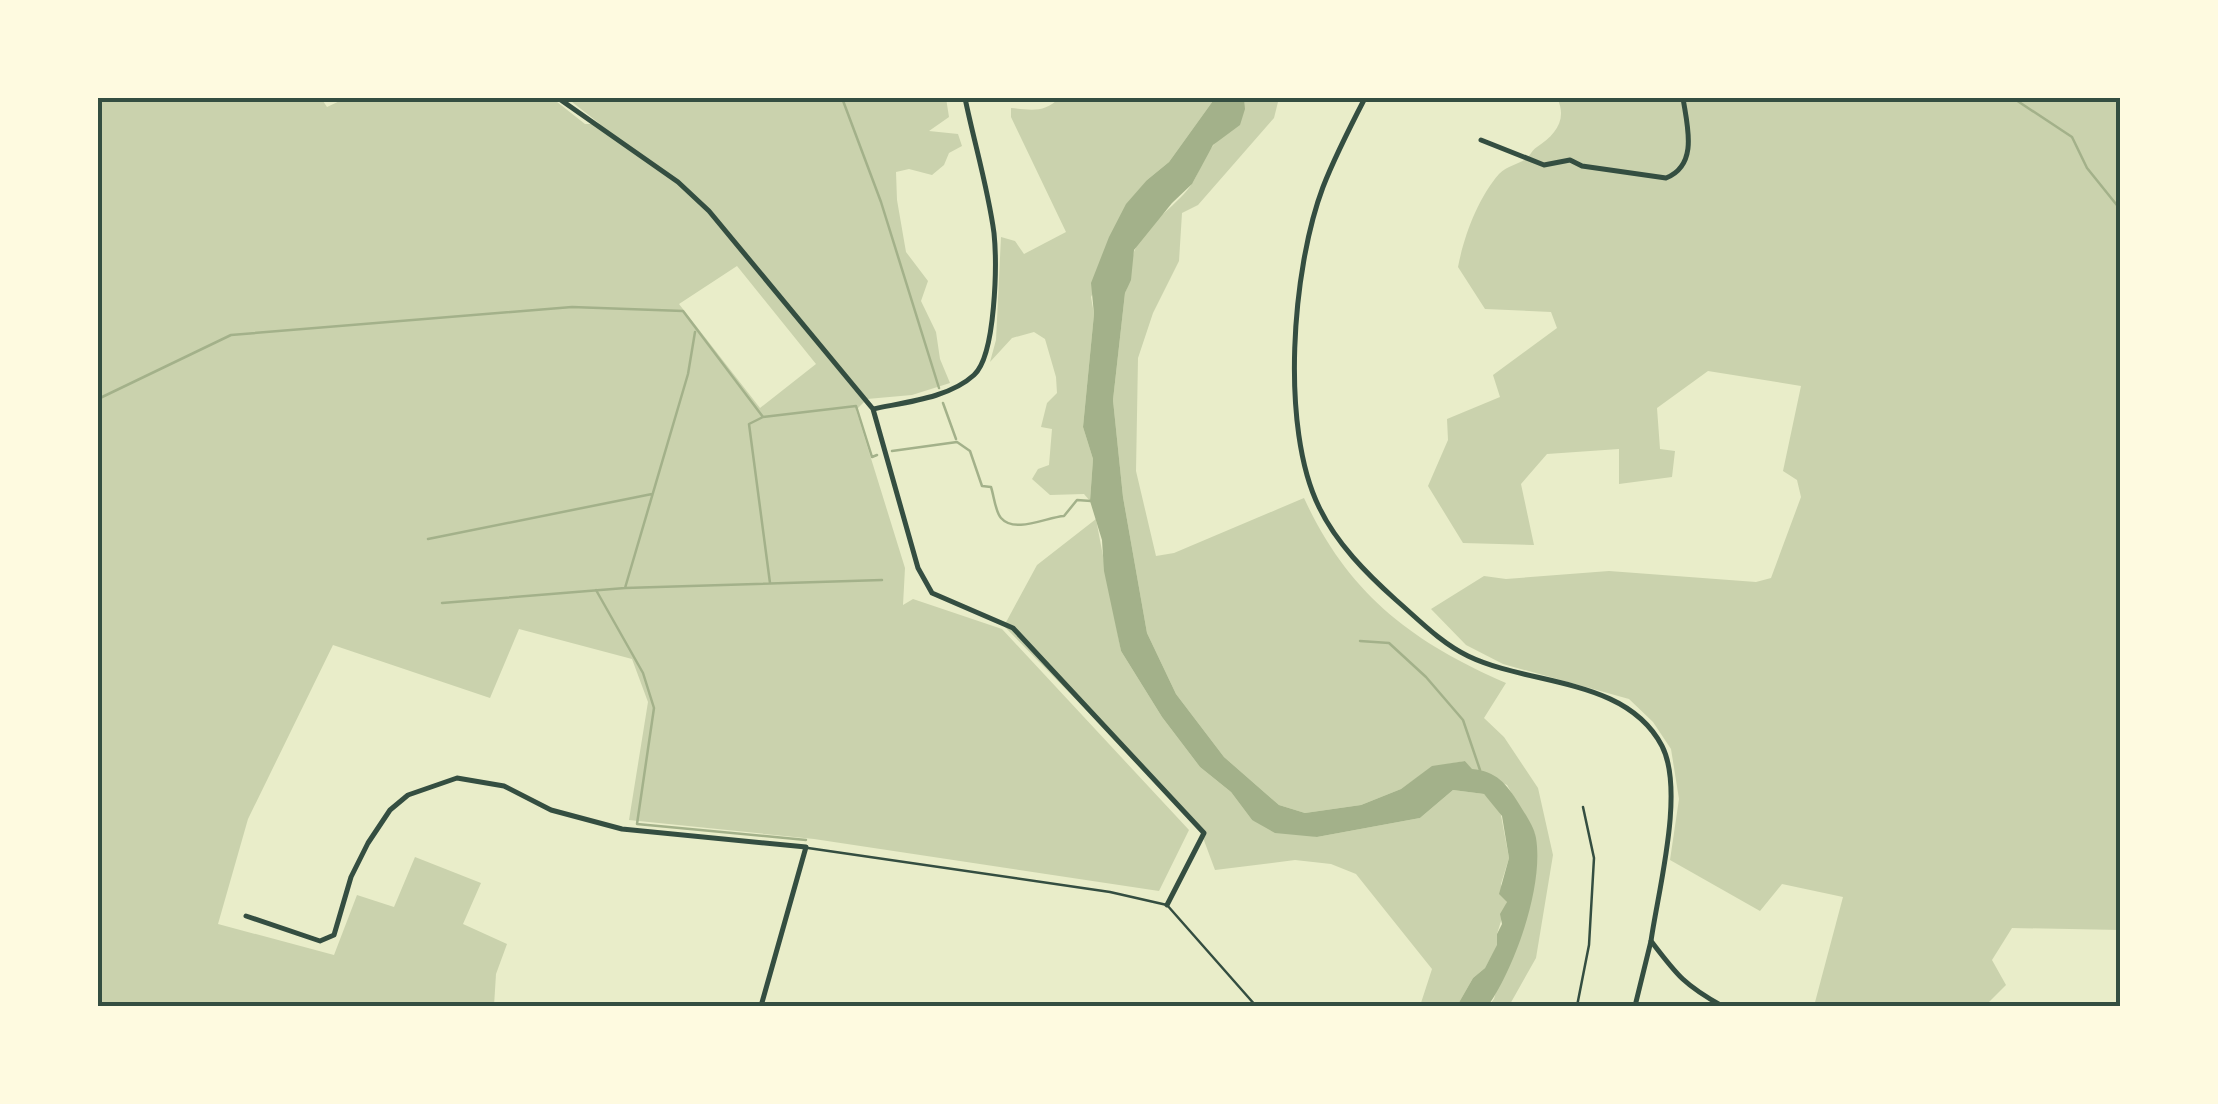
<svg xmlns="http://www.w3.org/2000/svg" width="2218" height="1104" font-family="Barlow,sans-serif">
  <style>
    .green { fill: #cad2ad; fill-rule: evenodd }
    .water { fill: #a3b18a }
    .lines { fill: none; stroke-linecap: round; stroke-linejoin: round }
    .stream { stroke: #a3b18a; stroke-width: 2.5 }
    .service { stroke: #344e41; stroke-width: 2.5 }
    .minor { stroke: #344e41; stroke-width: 5 }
    .tertiary { stroke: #344e41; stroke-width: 5 }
    .neatline { fill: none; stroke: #344e41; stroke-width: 4 }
  </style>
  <rect width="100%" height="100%" fill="#e9edc9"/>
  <path class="green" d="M98 98H321L327 107 346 98H552L585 124H600L567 98H946L949 117 929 131 958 134 962 146 949 153 944 165 932 175 909 169 896 172 897 200 906 252 928 281 921 301 936 332 940 359 950 383 912 395 867 399 856 410 905 568 903 605 913 599 1002 629 1189 830 1159 891 814 839 629 820 648 702 632 659 519 629 490 698 333 645 248 819 218 924 334 955 357 895 394 907 415 857 481 883 463 924 507 944 496 974 494 1006H98ZM737 266 816 364 760 408 679 304Z
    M1059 98H1215L1169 162 1147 180 1091 297 1094 314 1083 427 1093 459 1090 501 1084 494 1050 495 1032 479 1038 469 1049 465 1052 429 1041 427 1047 403 1057 393 1056 377 1045 339 1034 332 1012 338 990 362 996 340 1001 237 1015 241 1024 254 1066 232 1011 117V108C1031 110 1045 113 1059 98Z
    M1244 98H1279L1274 118 1198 205 1182 213 1179 261 1153 313 1138 358 1136 471 1156 556 1174 553 1304 498C1348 594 1412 642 1506 683L1484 718 1504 737 1538 788 1553 855 1536 958 1509 1006H1488L1494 999 1535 834 1507 785 1472 770 1465 761 1432 767 1401 789 1361 805 1305 813 1279 805 1224 757 1176 694 1147 633 1123 497 1113 400 1125 293C1132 278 1129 261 1136 247 1148 221 1180 204 1193 182 1200 170 1203 157 1212 147 1228 128 1247 126 1244 98Z
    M1557 98H2120V930L2012 928 1992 960 2006 985 1985 1006H1814L1843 897 1782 884 1760 911 1670 860 1679 799 1671 749 1653 722 1629 699 1503 664 1466 645 1431 609 1484 576 1506 579 1609 571 1756 582 1771 578 1801 497 1797 480 1783 471 1801 386 1708 371 1657 408 1660 449 1675 451 1672 477 1619 484V449L1547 454 1521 484 1534 545 1463 543 1428 486 1448 440 1447 419 1500 397 1493 375 1557 328 1551 312 1485 309 1458 267C1464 236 1478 198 1499 174 1508 165 1517 165 1526 159 1530 156 1532 150 1537 147 1555 135 1568 120 1557 98Z
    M1096 519 1121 651 1162 717 1200 767 1231 792 1252 820 1317 837 1420 818 1453 790 1484 794 1500 810 1509 858 1501 884 1507 902 1497 934 1498 945 1485 968 1473 978 1457 1006H1420L1432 969 1356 874 1331 864 1295 860 1215 870 1199 827 1189 815 1004 626 1037 565Z"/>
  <path class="water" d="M1215 98H1244L1245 109 1240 125 1213 145 1192 184 1172 203 1134 250 1131 280 1125 293 1113 400 1123 497 1147 633 1176 694 1224 757 1279 805 1305 813 1361 805 1401 789 1432 766 1465 761 1472 769C1496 771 1507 784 1519 804 1525 814 1534 826 1536 838 1544 886 1515 967 1488 1006H1457L1473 978 1485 968 1497 945V934L1502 924 1500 914 1507 902 1499 894 1509 858 1502 816 1484 794 1453 790 1420 818 1317 837 1275 833 1252 820 1231 792 1200 767 1162 717 1121 651 1104 571 1102 540 1090 501 1093 459 1083 427 1094 314 1091 283 1109 237 1126 204 1147 180 1169 162Z"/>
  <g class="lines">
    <path class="stream" d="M842 98 881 202 939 388
      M2013 98 2072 137 2087 168 2120 209
      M98 399 231 335 572 307 683 311 763 417 856 406 872 457 877 455
      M943 403 956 439
      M763 417 749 424 770 583
      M892 451 957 442 970 451 982 486 991 487C994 496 995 511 1001 518 1015 534 1047 517 1064 516L1077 500 1091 501
      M428 539 652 494
      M625 588 882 580
      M596 590 643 673 654 708 637 824 806 840
      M442 603 625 588 688 374 695 332
      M1360 641 1389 643 1426 677 1463 720 1480 770"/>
    <path class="service" d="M808 848 1110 892 1167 905 1256 1006
      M1577 1006 1589 945 1594 858 1583 807"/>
    <path class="minor" d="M558 98 678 182 709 211 873 409 918 568 932 593 1013 628 1204 833 1167 905
      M1481 140 1544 165 1570 160 1582 166 1666 178C1699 165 1687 125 1683 98
      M873 409C906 402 949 398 974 375 996 355 997 263 994 233 988 188 974 142 965 98
      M246 916 320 941 334 935 351 877 368 843 390 810 408 795 457 778 504 786 551 810 622 829 806 847 761 1006
      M1635 1006 1651 941"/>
    <path class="tertiary" d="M1365 98C1350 127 1335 156 1323 187 1292 269 1280 428 1319 507 1336 543 1367 574 1396 600 1419 620 1441 643 1468 656 1530 686 1626 677 1662 746 1685 791 1658 891 1651 941 1677 975 1683 984 1722 1006"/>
  </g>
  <rect width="2218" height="1104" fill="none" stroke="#fefae0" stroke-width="200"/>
  <rect x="100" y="100" width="2018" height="904" class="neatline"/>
</svg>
